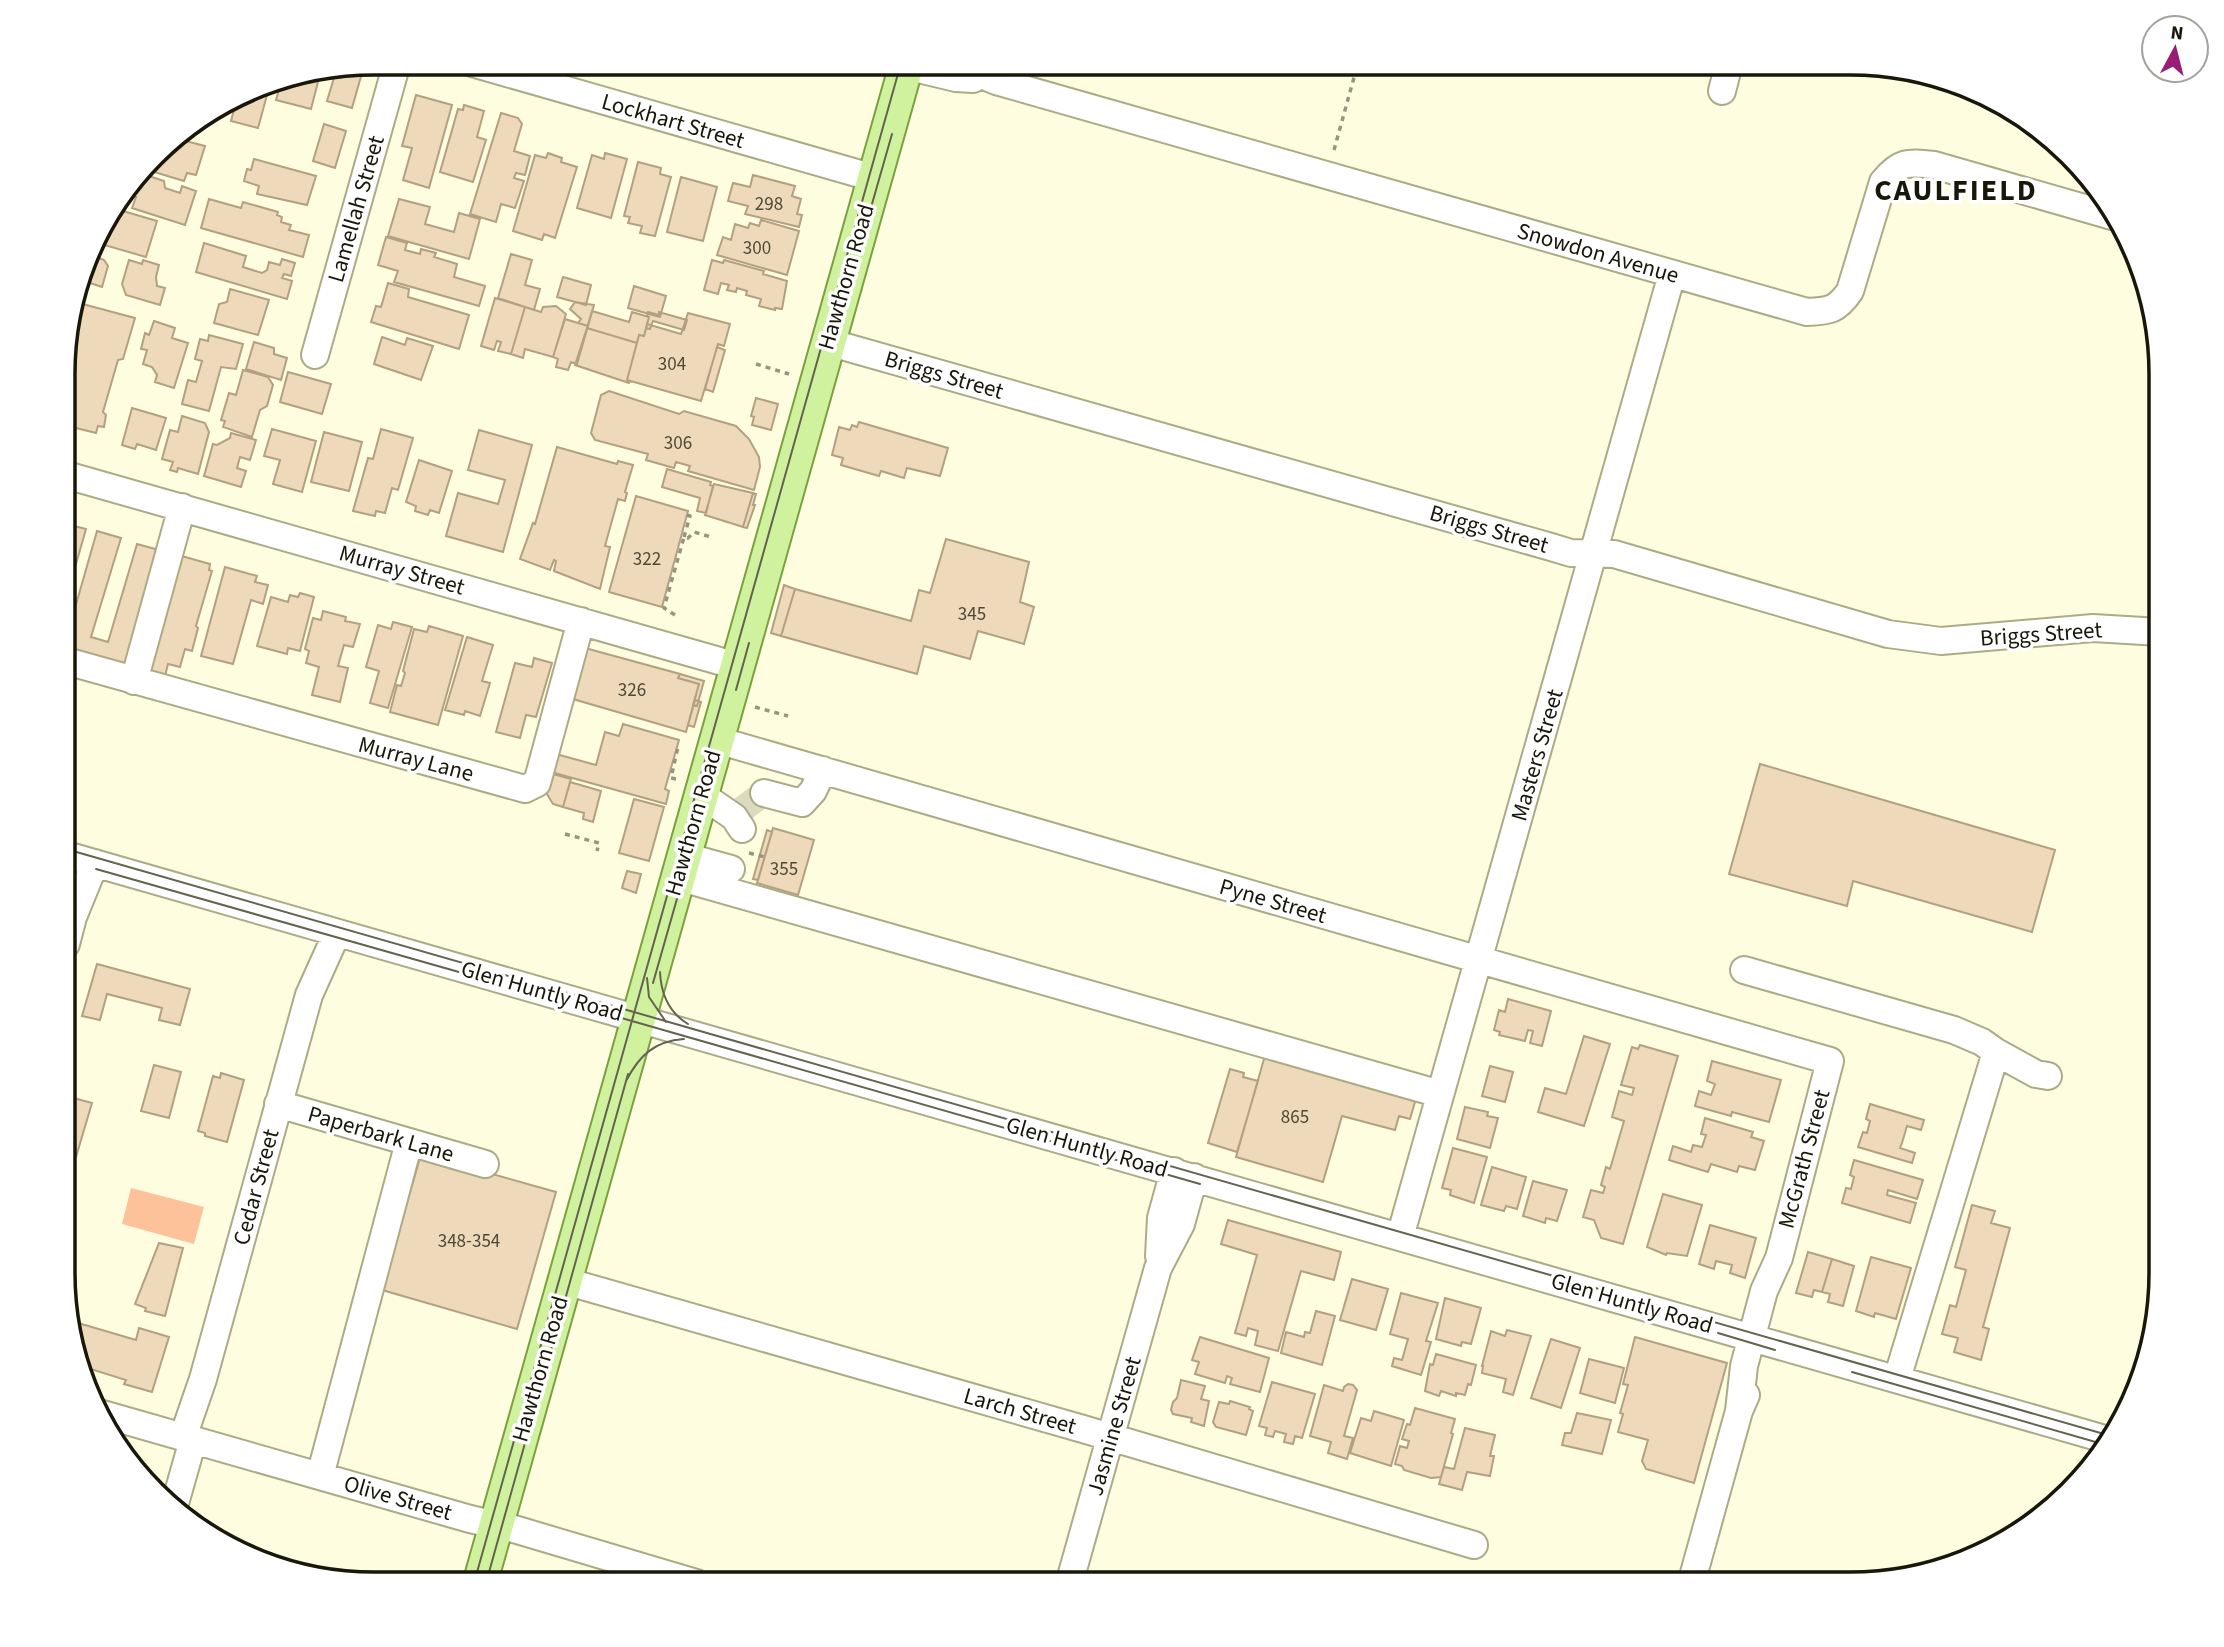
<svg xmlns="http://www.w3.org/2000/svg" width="2224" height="1647" font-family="'Source Sans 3',sans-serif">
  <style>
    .green { fill: #fdc29a }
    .building { fill: #eedaba; stroke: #b3a081; stroke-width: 2 }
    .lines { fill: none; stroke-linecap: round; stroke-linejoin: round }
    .minor-tunnel { stroke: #dcdabf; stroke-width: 26; stroke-dasharray: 26 13; stroke-linecap: butt }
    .minor-casing { stroke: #adaa87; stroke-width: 30 }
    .major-casing { stroke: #7ba040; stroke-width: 37 }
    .path { stroke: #97957f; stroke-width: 3.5; stroke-dasharray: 5 5; stroke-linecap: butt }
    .minor { stroke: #fff; stroke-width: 26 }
    .major { stroke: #d0f29e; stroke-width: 33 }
    .tram { stroke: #646350; stroke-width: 2 }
    .labels { text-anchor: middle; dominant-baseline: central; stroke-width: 7; stroke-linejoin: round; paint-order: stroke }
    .number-label { font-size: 19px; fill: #4e4836 }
    .street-label { font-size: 23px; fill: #18170a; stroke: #fff }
    .district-label { font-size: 30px; font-weight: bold; letter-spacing: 2px; fill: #18170a; stroke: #fff }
    .rim { fill: none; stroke: #18170a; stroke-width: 3.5 }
  </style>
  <rect width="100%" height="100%" fill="#fffddf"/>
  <path class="green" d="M131 1188 204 1207 194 1244 122 1224Z"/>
  <path class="building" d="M347 68 362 73 352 108 327 101 336 71Z
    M320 74 311 109 276 100 281 82Z
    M270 84 258 128 231 121 237 98 256 87Z
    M416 95 452 105 429 188 403 180 412 148 402 146Z
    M464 105 484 111 477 137 486 140 473 182 440 172 458 109 463 110Z
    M501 113 518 118 522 124 514 151 530 156 525 175 516 173 514 178 524 181 515 208 501 204 496 222 470 214Z
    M324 124 346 131 335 168 313 161Z
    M174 138 205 146 196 175 187 173 184 181 151 171 154 160Z
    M548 153 562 158 561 162 577 167 555 238 544 234 542 240 513 231 535 155 546 158Z
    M605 153 627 159 611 218 577 208 592 155 604 159Z
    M254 159 316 176 307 205 257 194 259 186 244 181 247 169 251 170Z
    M638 162 661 168 660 174 671 177 655 236 640 233 642 226 628 223 630 217 624 216Z
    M143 174 164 181 165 188 180 193 182 186 196 191 185 225 132 208 136 197 129 195Z
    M753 175 795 186 792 196 801 199 797 214 802 215 799 227 745 214 748 206 728 201 733 183 750 187Z
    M681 177 717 187 703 241 667 232Z
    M209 199 241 208 243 202 278 212 277 215 282 217 281 222 291 225 289 230 309 235 303 257 201 228Z
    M399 199 430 207 425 224 454 232 459 213 480 219 469 259 388 236Z
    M116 209 157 221 146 257 94 242Z
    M761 220 799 231 787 275 717 255 723 237 731 240 735 224 748 228 750 223 759 226Z
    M386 237 407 243 405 250 420 254 421 249 436 253 434 257 457 264 454 277 485 286 479 306 394 282 398 271 378 265Z
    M204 243 246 256 243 267 262 273 267 270 269 262 280 265 282 259 295 263 291 276 284 274 282 278 292 281 287 299 196 272Z
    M93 245 99 258 104 260 108 266 102 287 87 282 89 276 84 274Z
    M511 254 532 260 525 285 540 289 534 310 498 298Z
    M129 260 142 264 143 260 159 265 156 277 157 286 165 288 160 305 126 295 122 284Z
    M712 260 723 263 724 260 764 271 763 274 787 281 782 309 775 308V310L759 306 761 299 746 295 747 291 737 288 736 292 727 290 729 285 721 283 718 294 704 290Z
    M563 277 591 285 586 305 557 297Z
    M388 283 409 289 408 297 469 315 459 349 371 322 376 306 381 307Z
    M634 286 666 296 660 317 628 308Z
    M230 289 269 300 258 335 214 323 219 304 227 302Z
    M495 298 525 307 511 354 498 351 501 342 497 341 494 350 481 346Z
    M75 302 135 318 123 359 118 360 103 412 106 415 104 427 98 426 96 433 72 427 73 423 66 421V334Z
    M575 302 594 305 588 326 578 323 581 319 570 309Z
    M556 306 566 314 553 357 525 349 523 358 511 354 525 307 541 312 543 307Z
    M592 311 629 322 632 312 649 317 644 336 639 335 637 343 587 328Z
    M648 312 659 315V312L687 320 684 330 653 321 650 329 646 328 649 317 647 316Z
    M688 313 730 324 724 346 718 344 701 401 627 380 639 335 644 336 647 324 681 334Z
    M565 319 588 326 577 364 571 362 568 370 556 367 558 359 553 357Z
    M154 321 175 328 172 338 188 343 174 388 155 382 157 375 152 367 143 364 147 350 141 349 145 333 149 335Z
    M587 328 637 343 627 380 630 381 629 383 575 365Z
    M209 335 243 344 236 369 221 367 209 411 182 404 188 380 196 382 202 361 195 359 200 339 208 341Z
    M382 337 405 345 407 338 433 346 421 380 374 364Z
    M254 342 274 348V354L287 358 281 380 246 369Z
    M717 347 725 350 713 392 705 389Z
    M243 370 268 377 273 385 267 406 260 410 252 437 223 427 225 421 221 420 229 393 236 395Z
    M288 372 331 384 322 414 280 402Z
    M609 391 679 414 684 411 736 426 749 439 759 457 760 467 754 490 688 471 690 466 676 462 674 468 646 460 648 454 595 440 591 433 601 395Z
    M756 398 778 404 771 430 752 425 754 417 751 416Z
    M132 408 166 418 156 450 137 444 135 449 122 445Z
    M182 416 205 423 209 432 198 474 178 468 177 472 170 470 173 462 162 459 170 430 178 432Z
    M859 422 948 448 940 476 907 468 904 478 881 471 879 476 841 465 843 458 832 455 839 427 850 430 852 425 857 427Z
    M272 429 316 441 302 492 273 484 280 460 264 456Z
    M381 429 413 438 398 490 392 488 385 513 376 511 375 516 353 511 368 458 373 459Z
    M479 430 532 445 503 552 446 536 458 493 498 504 505 480 468 470Z
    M324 432 362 442 349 491 311 482Z
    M231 433 256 440 250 460 240 457 237 468 246 471 241 487 204 476 213 444 217 445 230 438Z
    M557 447 617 464 618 461 633 465 625 492 627 493 625 501 618 499 605 546 610 547 600 589 554 571 556 561 554 560 550 570 520 559 533 523 535 524Z
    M419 460 452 471 439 513 430 510 428 515 415 511 416 506 406 502Z
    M667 469 711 482 710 485 713 486 706 513 697 511 700 498 662 487Z
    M714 484 753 493 743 527 705 515Z
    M753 493 756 494 753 505H755L747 528 743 527Z
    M636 496 688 511 662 607 609 592Z
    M66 524 86 529 66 599Z
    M97 531 121 538 91 637 108 642 137 544 159 550 123 670 66 651 72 630 69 629Z
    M946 539 1029 562 1020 602 1034 607 1024 644 978 631 970 659 924 646 917 674 781 636 795 589 911 621 919 590 930 593Z
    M178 555 210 564 209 570 212 571 196 626 198 628 192 651 185 649 180 667 168 664 163 684 142 669Z
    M225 567 257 576 255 582 268 585 263 604 251 600 233 664 201 656Z
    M784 585 795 589 781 636 771 633Z
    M300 593 314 597 300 651 288 648 287 654 257 646 271 597 288 602 290 595 298 597Z
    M323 611 346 617 345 621 360 624 353 647 344 645 338 666 348 668 340 702 312 695 319 667 306 663 309 651 305 649 313 618 321 620Z
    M393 622 412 627 388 708 370 703 379 671 366 667 378 625 391 629Z
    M429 626 463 636 438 725 390 712 397 685 401 686 405 673 403 671 414 629 427 632Z
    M467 637 493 645 482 681 490 683 480 716 465 711 464 715 445 710Z
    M585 648 680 674 678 678 699 684 686 732 566 697Z
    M534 658 552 663 536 717 526 715 520 738 496 732 515 663 532 667Z
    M680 674 704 681 697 706 693 705 699 684 678 678Z
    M695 700 701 702 694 727 688 725Z
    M623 724 679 740 665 789 669 791 666 804 551 772 556 754 596 765 605 732 619 736Z
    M1760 764 2055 850 2032 932 1853 881 1847 906 1729 874Z
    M553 774 571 779 563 807 553 804 545 791Z
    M570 782 601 791 593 822 583 819 584 813 563 807Z
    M757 786 770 802 749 819 736 803Z
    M634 799 664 807 649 861 619 853Z
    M773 828 814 840 798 895 757 883Z
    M767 830 772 832 758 880 753 879Z
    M627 871 641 874 636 893 622 888Z
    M97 964 190 989 180 1025 159 1020 162 1008 107 994 100 1020 82 1016Z
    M1508 999 1551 1011 1542 1046 1530 1043 1533 1031 1528 1030 1525 1041 1499 1035 1500 1032 1494 1030 1499 1010 1505 1012Z
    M1584 1036 1610 1044 1584 1126 1538 1112 1545 1088 1566 1094Z
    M1640 1045 1678 1056 1623 1244 1601 1238 1594 1220 1583 1217 1591 1190 1603 1193 1605 1187 1601 1185 1606 1167 1610 1169 1624 1121 1612 1117 1619 1091 1632 1095 1634 1088 1621 1085 1632 1047 1638 1049Z
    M1266 1052 1417 1095 1410 1119 1399 1116 1395 1130 1342 1116 1323 1182 1236 1157Z
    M1712 1061 1781 1080 1769 1122 1732 1112 1731 1116 1695 1106 1699 1091 1711 1095 1715 1084 1707 1081Z
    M154 1065 181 1072 169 1118 141 1111Z
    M1490 1066 1513 1072 1505 1102 1482 1096Z
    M1230 1069 1244 1073 1243 1077 1258 1081 1237 1152 1208 1143Z
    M221 1073 244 1080 227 1142 205 1136V1133L198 1131 213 1076 220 1078Z
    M66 1096 92 1103 76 1157 66 1154Z
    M1870 1104 1924 1120 1921 1130 1907 1126 1902 1143 1900 1148 1915 1153 1912 1163 1858 1147 1863 1132 1867 1133 1870 1121 1866 1119Z
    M1465 1107 1488 1112 1487 1116 1498 1118 1490 1148 1457 1139Z
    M1705 1118 1753 1132 1751 1137 1764 1141 1755 1170 1739 1166 1737 1172 1711 1164 1708 1172 1669 1160 1673 1146 1691 1152 1693 1145 1702 1147 1706 1135 1701 1134Z
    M1453 1148 1487 1157 1474 1203 1450 1195 1451 1190 1442 1188Z
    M421 1154 556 1192 517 1329 382 1290Z
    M1854 1160 1923 1180 1917 1199 1888 1190 1887 1195 1916 1203 1910 1223 1842 1203 1846 1188 1851 1189 1854 1177 1850 1175Z
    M1492 1167 1526 1177 1517 1209 1506 1206 1504 1211 1481 1205Z
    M1533 1181 1567 1190 1557 1221 1546 1218 1545 1223 1523 1216Z
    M1663 1194 1702 1205 1687 1256 1667 1253 1666 1255 1647 1247Z
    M1972 1205 1995 1211 1991 1223 2010 1228 1983 1327 1989 1329 1981 1360 1954 1352 1958 1338 1942 1334 1950 1305 1956 1307 1966 1270 1955 1267Z
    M1228 1220 1341 1252 1334 1280 1301 1271 1278 1351 1255 1345 1258 1331 1248 1328 1246 1336 1235 1333 1257 1255 1221 1244Z
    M1710 1225 1756 1238 1745 1278 1730 1273 1732 1265 1716 1261 1714 1269 1699 1264Z
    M159 1243 183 1248 165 1316 145 1311 146 1308 135 1304Z
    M1808 1252 1832 1259 1822 1292 1814 1290 1812 1297 1796 1293Z
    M1871 1257 1911 1268 1896 1319 1875 1313 1874 1317 1856 1311Z
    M1832 1259 1854 1266 1843 1306 1828 1302 1830 1294 1822 1292Z
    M1352 1279 1388 1289 1376 1330 1340 1320Z
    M1401 1293 1438 1303 1426 1341 1431 1342 1421 1375 1392 1366 1394 1358 1402 1360 1408 1339 1390 1334Z
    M1445 1298 1481 1308 1471 1344 1462 1342 1461 1346 1436 1339Z
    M1316 1311 1335 1316 1322 1365 1281 1353 1286 1332 1304 1337 1305 1332 1310 1333Z
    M68 1320 136 1340 139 1328 169 1337 152 1392 124 1384 126 1380 84 1367Z
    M1507 1330 1531 1336 1513 1395 1503 1392 1506 1379 1482 1373 1483 1366H1482L1491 1331 1505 1336Z
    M1200 1337 1269 1358 1260 1392 1230 1384 1232 1378 1227 1376 1225 1383 1195 1374 1199 1362 1192 1360Z
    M1635 1337 1727 1363 1694 1483 1646 1469 1642 1461 1648 1440 1618 1432 1623 1414 1620 1413 1628 1385 1623 1384Z
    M1551 1339 1580 1348 1561 1408 1531 1398Z
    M1436 1354 1476 1365 1471 1385 1468 1384 1465 1395 1456 1393V1396L1441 1391 1439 1396 1425 1391 1430 1364 1433 1365Z
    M1589 1359 1624 1368 1615 1403 1580 1393Z
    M1181 1380 1205 1386 1201 1399 1209 1401 1204 1426 1191 1422 1192 1418 1173 1414 1171 1410 1173 1402 1177 1398Z
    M1272 1382 1315 1394 1302 1438 1295 1436 1293 1444 1284 1442 1286 1434 1275 1431 1273 1437 1265 1435 1267 1428 1259 1426Z
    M1348 1384 1353 1385 1357 1390 1344 1436 1353 1438 1347 1459 1328 1453 1331 1442 1310 1436 1324 1385 1343 1391 1344 1387Z
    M1230 1401 1250 1407 1249 1409 1253 1411 1246 1435 1216 1427 1213 1422 1219 1402 1229 1404Z
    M1415 1408 1455 1419 1451 1433 1453 1434 1441 1477 1431 1478 1404 1470 1402 1466 1395 1464 1400 1446 1407 1448 1409 1441 1402 1439 1407 1424 1410 1425Z
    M1374 1411 1404 1420 1391 1466 1350 1453 1361 1418 1371 1421Z
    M1577 1413 1611 1420 1602 1454 1562 1445 1565 1433H1571Z
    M1465 1428 1495 1435 1490 1456H1494L1490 1476 1467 1472 1462 1490 1439 1484 1444 1467 1454 1469Z"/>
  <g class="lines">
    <path class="minor-tunnel" d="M740 811 764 793"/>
    <g class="minor-casing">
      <path id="minor" d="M472 63 874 178
        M954 63 996 81 1807 312C1830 311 1837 310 1850 291L1883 182C1900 161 1908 162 1934 165L2112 216
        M906 66 956 78 973 79
        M1722 91 1729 64
        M828 342 1551 547 1571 553 1614 554 1888 634 1941 641 2093 628 2160 632
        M315 355 397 63
        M66 475 737 666
        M66 661 525 789 537 783 581 621
        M134 681 182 507
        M717 740 1830 1061 1779 1258 1764 1291 1744 1366 1739 1411
        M764 793 802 803 813 791 823 770
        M702 795 734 817 742 829
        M66 855 2108 1440
        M684 856 731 869
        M678 877 1440 1094
        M66 944 73 917 95 863
        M1744 970 1954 1030 1982 1042 1996 1052
        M278 1104 485 1164
        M1400 1237 1672 274
        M1159 1256 1161 1218 1174 1171
        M565 1281 1083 1429 1474 1545
        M1897 1379 1996 1052 2036 1074 2048 1076
        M99 1413 470 1519 514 1529 696 1583
        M183 1437 203 1379 309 995 337 933
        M320 1476 409 1142
        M174 1507 193 1440
        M1069 1584 1158 1268 1181 1224 1194 1177
        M1691 1584 1739 1411 1746 1395"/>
    </g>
    <g class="major-casing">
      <path id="major" d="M480 1583 907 63"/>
    </g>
    <path class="path" d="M1334 150 1358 63
      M756 364 789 374
      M684 537 690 516 687 515
      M675 615 664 608 684 537 688 538 694 532 711 537
      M755 707 788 716
      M676 779 671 778 678 747
      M565 834 599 843 597 851
      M749 853 765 857"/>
    <use href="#minor" class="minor"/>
    <use href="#major" class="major"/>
    <path class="tram" d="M868 218 892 134
      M736 690 749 643
      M66 849 2111 1436
      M96 869 466 974
      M660 972C661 994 668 1012 688 1024
      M647 978 649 997 666 1022
      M653 983 696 832
      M611 1015 1200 1184
      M626 1081C639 1056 654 1041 684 1039
      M1718 1333 1775 1350
      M1852 1372 2106 1445
      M474 1583 901 63
      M486 1583 628 1074"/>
  </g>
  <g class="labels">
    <g class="number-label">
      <text x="769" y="204">298</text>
      <text x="757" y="248">300</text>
      <text x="672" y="364">304</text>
      <text x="678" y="443">306</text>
      <text x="647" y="559">322</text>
      <text x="972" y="614">345</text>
      <text x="632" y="690">326</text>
      <text x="784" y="869">355</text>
      <text x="1295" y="1117">865</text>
      <text x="469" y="1241">348-354</text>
    </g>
    <g class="street-label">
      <text transform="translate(673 121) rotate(16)">Lockhart Street</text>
      <text transform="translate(356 209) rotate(-74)">Lamellah Street</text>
      <text transform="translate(1598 253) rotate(16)">Snowdon Avenue</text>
      <text transform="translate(846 277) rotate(-74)">Hawthorn Road</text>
      <text transform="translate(944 375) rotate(16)">Briggs Street</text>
      <text transform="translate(1489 529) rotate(16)">Briggs Street</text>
      <text transform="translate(402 570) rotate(16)">Murray Street</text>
      <text transform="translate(2041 634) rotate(-4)">Briggs Street</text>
      <text transform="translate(1537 755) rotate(-74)">Masters Street</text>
      <text transform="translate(416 759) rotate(15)">Murray Lane</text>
      <text transform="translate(693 823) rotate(-74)">Hawthorn Road</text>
      <text transform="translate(1273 901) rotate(16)">Pyne Street</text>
      <text transform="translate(542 991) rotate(16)">Glen Huntly Road</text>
      <text transform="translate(381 1134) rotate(16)">Paperbark Lane</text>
      <text transform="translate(1087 1147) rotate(16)">Glen Huntly Road</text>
      <text transform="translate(1804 1159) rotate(-75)">McGrath Street</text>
      <text transform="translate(256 1187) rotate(-75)">Cedar Street</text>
      <text transform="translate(1632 1303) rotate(16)">Glen Huntly Road</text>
      <text transform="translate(540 1369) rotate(-74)">Hawthorn Road</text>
      <text transform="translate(1020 1411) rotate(16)">Larch Street</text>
      <text transform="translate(1114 1426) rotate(-74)">Jasmine Street</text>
      <text transform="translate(398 1498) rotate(16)">Olive Street</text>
    </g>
    <g class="district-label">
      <text x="1956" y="190">CAULFIELD</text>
    </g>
  </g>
  <path d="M0 0H2224V1647H0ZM374 75H1850A299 299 0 0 1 2149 374V1273A299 299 0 0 1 1850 1572H374A299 299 0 0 1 75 1273V374A299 299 0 0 1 374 75Z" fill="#fff" fill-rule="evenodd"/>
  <path class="rim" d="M374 75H1850A299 299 0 0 1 2149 374V1273A299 299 0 0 1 1850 1572H374A299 299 0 0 1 75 1273V374A299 299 0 0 1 374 75Z"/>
  <g transform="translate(2175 49) rotate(7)"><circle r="33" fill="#ffffff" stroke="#a3a29d" stroke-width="2"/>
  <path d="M0-5L12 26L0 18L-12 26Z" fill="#991d75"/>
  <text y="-10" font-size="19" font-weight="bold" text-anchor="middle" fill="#18170a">N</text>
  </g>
</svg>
